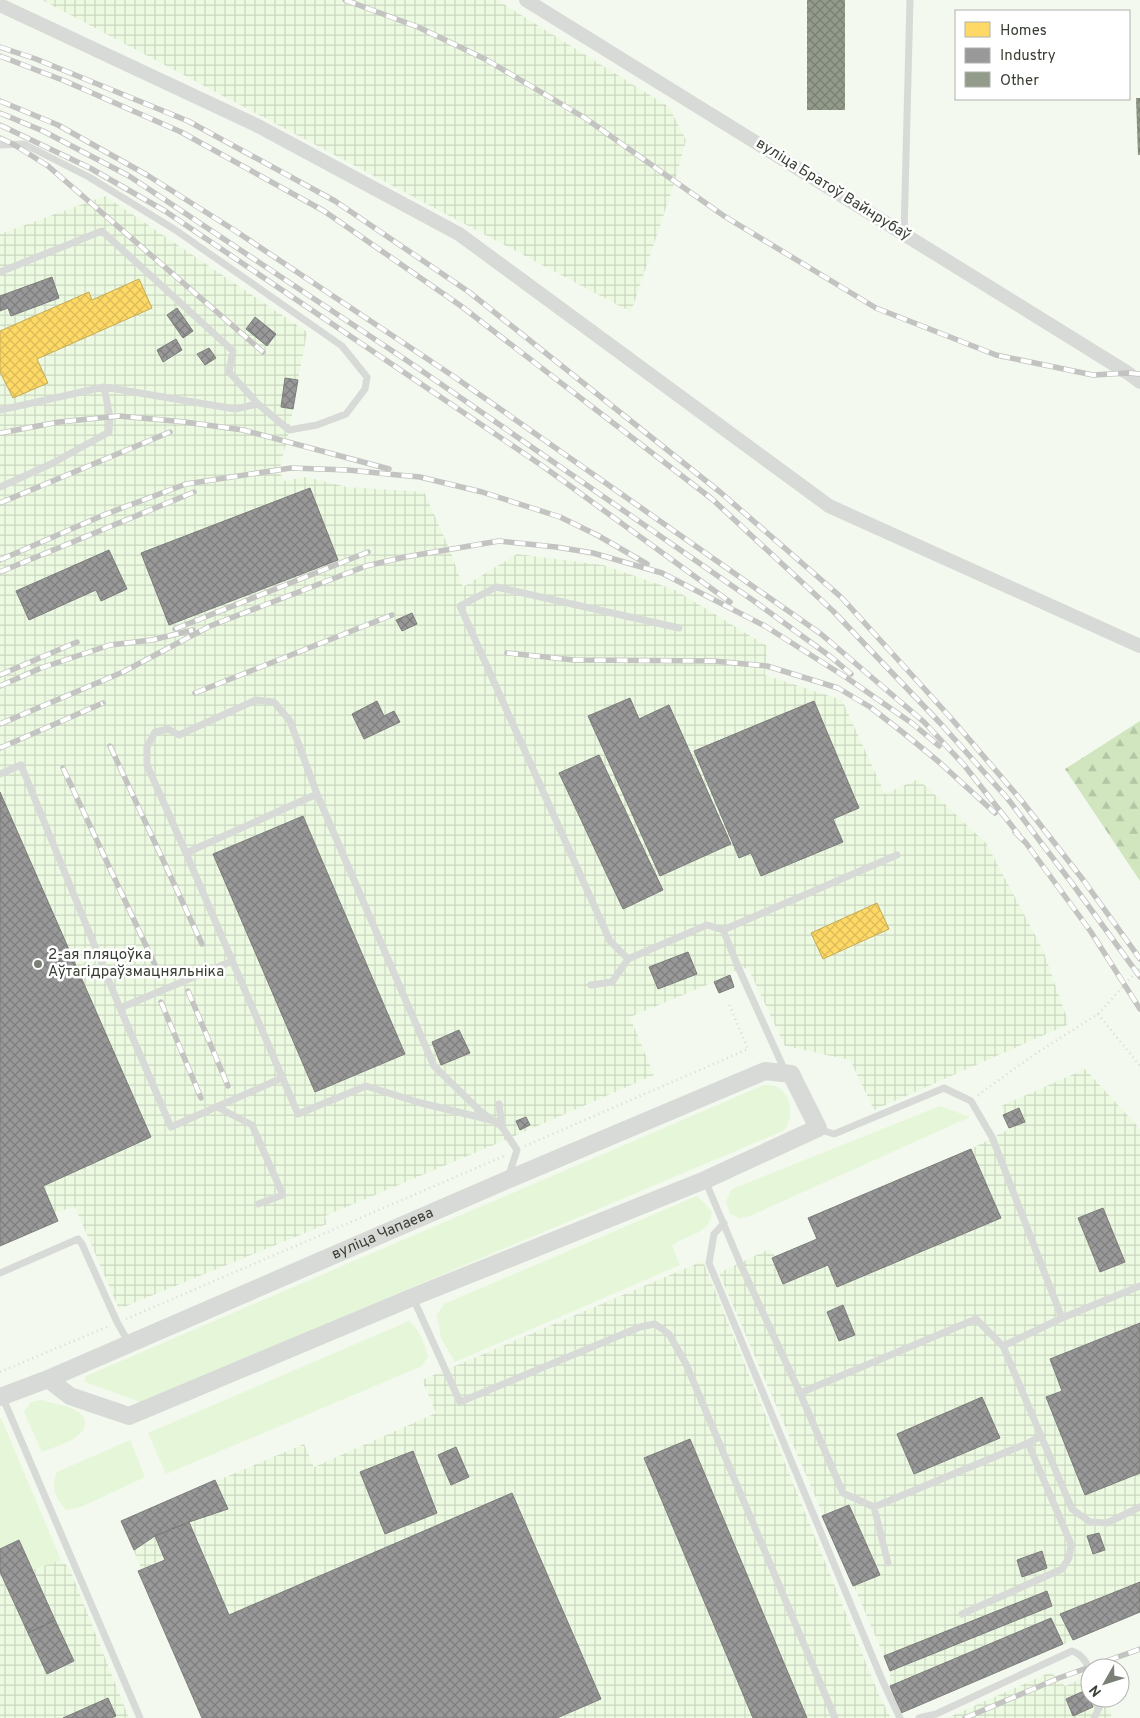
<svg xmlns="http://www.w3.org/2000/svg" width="1140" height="1718" font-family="Overpass,sans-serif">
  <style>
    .industrial { fill: url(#industrial-grid) }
    .green { fill: #e6f6d8 }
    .forest { fill: url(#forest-firs) }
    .homes { fill: url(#homes-cross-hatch); stroke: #c4ab57 }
    .industry { fill: url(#industry-cross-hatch); stroke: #7c7e7b }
    .building { fill: url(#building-cross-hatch) }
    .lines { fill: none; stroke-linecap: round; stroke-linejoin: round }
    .path { stroke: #d8dad6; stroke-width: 2.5; stroke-dasharray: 1 4; stroke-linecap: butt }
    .service { stroke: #d7dad6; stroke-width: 7 }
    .minor { stroke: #d7dad6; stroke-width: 14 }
    .tertiary { stroke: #d7dad6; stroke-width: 18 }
    .rail-casing { stroke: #c3c4c2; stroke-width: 5.5 }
    .rail { stroke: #fff; stroke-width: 4; stroke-dasharray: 11; stroke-linecap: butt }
    .poi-dot { fill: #7a8075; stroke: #fff; stroke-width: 2 }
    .labels { text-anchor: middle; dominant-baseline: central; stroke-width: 5; stroke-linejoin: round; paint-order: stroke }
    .street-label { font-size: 15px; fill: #393f34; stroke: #fff }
    .poi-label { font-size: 15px; fill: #393f34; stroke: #fff; text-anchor: start }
  </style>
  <defs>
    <pattern id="industrial-grid" width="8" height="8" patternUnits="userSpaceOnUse" patternTransform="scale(1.25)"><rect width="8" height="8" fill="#edfae2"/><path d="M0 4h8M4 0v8" fill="none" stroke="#ccd7c2"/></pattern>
    <pattern id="forest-firs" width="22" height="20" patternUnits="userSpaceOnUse" patternTransform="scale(1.25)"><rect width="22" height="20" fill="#d1e6bf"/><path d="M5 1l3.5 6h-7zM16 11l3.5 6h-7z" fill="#b4c6a5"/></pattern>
    <pattern id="homes-cross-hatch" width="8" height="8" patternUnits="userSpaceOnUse" patternTransform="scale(1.25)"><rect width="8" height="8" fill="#ffd966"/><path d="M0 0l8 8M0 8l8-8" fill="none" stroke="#dbbb59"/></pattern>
    <pattern id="industry-cross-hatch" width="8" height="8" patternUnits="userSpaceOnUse" patternTransform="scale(1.25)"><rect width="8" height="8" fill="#999"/><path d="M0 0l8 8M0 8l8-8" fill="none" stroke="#7e7e7e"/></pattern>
    <pattern id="building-cross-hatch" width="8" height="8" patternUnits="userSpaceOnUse" patternTransform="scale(1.25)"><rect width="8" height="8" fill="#939b8b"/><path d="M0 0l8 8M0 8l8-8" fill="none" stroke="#798072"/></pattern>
  </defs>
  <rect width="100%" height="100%" fill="#f3f9ee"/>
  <path class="industrial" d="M42 0H497L669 107 686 140 675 181 631 312Z
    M105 196 307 332 287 441 279 470 284 481 306 477 347 487 424 492 450 550 463 587 517 554 603 565 675 590 767 646 765 675 842 700 885 794 918 779 986 843 1043 950 1069 1024 874 1110 850 1060 785 1046 748 968 739 969 714 982 630 1017 654 1075 510 1138 325 1216 327 1224 119 1309 75 1207 55 1212 58 1221 0 1246V234Z
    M1085 1069 1140 1129V1612L901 1713 890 1686V1671L884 1656 719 1273 769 1249 775 1256 817 1239 808 1218 971 1149 1009 1129 1001 1106Z
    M703 1261 879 1695 891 1718H205L121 1521 304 1444 314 1467 436 1413 422 1380Z
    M12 1526 69 1567 129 1718H0V1534Z
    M1051 1672 1065 1686 1090 1675V1698H1106L1112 1718H947Z"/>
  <path class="green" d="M764 1085C769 1085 775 1085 779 1088 793 1098 794 1120 783 1131L140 1402 85 1382 86 1376Z
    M940 1106 970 1117 750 1216 739 1218 730 1214 726 1201 732 1189Z
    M697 1196 712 1211C710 1236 687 1233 672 1246L680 1265 455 1362 441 1338 437 1315 444 1304Z
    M409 1321C420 1331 424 1343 428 1356L422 1366 166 1474 148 1433Z
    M41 1400C52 1403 65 1405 75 1410 80 1413 84 1416 85 1422 86 1439 54 1447 42 1452L24 1412 31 1402Z
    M0 1418H1L61 1560 32 1570 19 1540 0 1549Z
    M130 1440 145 1477 81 1507 66 1510C54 1495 51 1490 57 1472Z"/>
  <path class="forest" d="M1140 721V881L1065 769Z"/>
  <path class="homes" d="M139 279 152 308 37 359 48 383 13 398 0 372V331L89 292 92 300Z
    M877 903 889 929 823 959 811 933Z"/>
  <path class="industry" d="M52 277 59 298 11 316 8 308 0 311V296Z
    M177 308 193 331 183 338 167 315Z
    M255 317 276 334 267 346 246 329Z
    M176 339 182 350 163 362 157 350Z
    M209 348 216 358 205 365 197 354Z
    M285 378 298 380 293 409 281 407Z
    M310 488 338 560 169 625 141 553Z
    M109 550 127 589 101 601 96 590 29 620 16 591Z
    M412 613 417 624 402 631 396 620Z
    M630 698 639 719 669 705 731 844 660 876 588 716Z
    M377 701 384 716 394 711 400 722 364 739 352 714Z
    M814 701 859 808 833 819 843 842 761 876 751 853 739 858 694 751Z
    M599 755 663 890 623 909 559 773Z
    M0 792 151 1137 43 1186 58 1221 0 1246Z
    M303 816 405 1054 315 1092 213 854Z
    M688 952 697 974 658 989 649 967Z
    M730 975 734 987 719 993 714 982Z
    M459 1030 470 1053 441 1065 432 1042Z
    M1019 1108 1025 1122 1009 1128 1003 1115Z
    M526 1117 530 1125 520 1130 516 1121Z
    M971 1149 1001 1218 837 1287 828 1265 783 1284 772 1258 817 1239 808 1218Z
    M1103 1208 1125 1262 1100 1272 1078 1218Z
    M843 1305 855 1335 839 1341 827 1312Z
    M1140 1323V1473L1085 1495 1046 1397 1062 1391 1050 1359Z
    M982 1397 1000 1438 914 1474 897 1434Z
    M690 1439 807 1718H753L644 1458Z
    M456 1447 469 1477 451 1485 438 1455Z
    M413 1451 437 1513 385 1534 360 1472Z
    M215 1480 228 1509 189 1522 155 1536 134 1550 121 1521Z
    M512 1493 601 1699 557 1718H202L138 1571 165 1560 155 1536 189 1522 229 1615Z
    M849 1505 880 1575 853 1586 822 1516Z
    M1099 1533 1105 1550 1093 1554 1087 1536Z
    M19 1540 55 1620 28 1633 0 1572V1549Z
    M1042 1551 1047 1568 1022 1577 1017 1560Z
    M1140 1582V1612L1073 1640 1060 1614Z
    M1047 1591 1052 1606 890 1671 884 1656Z
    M1051 1618 1063 1644 901 1713 890 1686Z
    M55 1620 74 1661 47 1674 28 1633Z
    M1086 1690 1093 1707 1073 1716 1066 1699Z
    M108 1698 116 1716 111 1718H63Z"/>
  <path class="building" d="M807 0H845V110H807Z
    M1136 98H1140V155H1138Z"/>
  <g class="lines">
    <path class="path" d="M1098 1014 1140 1066
      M978 1095 1035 1054 1098 1014 1140 968
      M525 1146 748 1049 729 1004
      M126 1319 504 1156
      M0 1372 109 1326"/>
    <path class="service" d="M0 145 24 144 89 177 174 229 342 346 367 377 365 389 346 414 317 425 289 430 258 404 229 372 233 351 102 231 0 272
      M904 234 910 0
      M104 387 235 409 258 404
      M0 410 104 387 110 417 109 432 51 464 0 487
      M0 774 21 765 120 1008 232 961
      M186 853 147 765V747L155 732 168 729 179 735 256 700 274 702 290 721 317 794
      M628 959 610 941 460 606 496 587 679 628
      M591 985 612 982 628 959 707 925 723 930
      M120 1008 171 1127 282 1078
      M785 1071 739 969 723 930 897 855
      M499 1104 502 1127 517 1150 508 1178
      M217 1107 252 1125 283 1195 258 1204
      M495 1121 421 1103 366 1086 298 1114 186 853 317 794 434 1066 479 1110 502 1127
      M818 1129 834 1134 944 1088 971 1101 992 1137 1062 1318
      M705 1180 740 1263 800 1393
      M724 1223 714 1234 709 1263 883 1682 900 1718
      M0 1273 78 1239 82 1244 117 1322 129 1343
      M1140 1286 1062 1318 1003 1346 1072 1509 1090 1522 1107 1523 1140 1507
      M413 1298 460 1402 640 1327 655 1324 669 1334 686 1364 835 1718
      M2 1396 140 1718
      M874 1507 843 1493 800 1393 976 1319 1003 1346
      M888 1563 874 1507 1028 1443 1041 1436
      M962 1614 1062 1569 1069 1558 1071 1544 1028 1443
      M919 1718 936 1714 1072 1651C1083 1655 1088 1663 1090 1674
      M1094 1718 1103 1700 1102 1698"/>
    <path class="minor" d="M526 0 1128 373 1140 382
      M0 5 256 125 459 234 829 506 1140 646"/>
    <path class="tertiary" id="s1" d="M0 1397 48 1379 507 1180 765 1071 791 1074 818 1128 705 1180 413 1297 129 1416 70 1396 48 1379"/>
    <g class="rail-casing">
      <path id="rail" d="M345 0 418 27 485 59 585 118 724 216 876 308 996 355 1093 375 1128 373 1140 374
        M0 47 36 59 188 121 335 201 469 292 720 492 841 597 950 717 1021 800 1084 881 1140 959
        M0 56 65 81 181 132 324 211 461 306 712 499 833 611 941 724 1008 799 1074 886 1140 977
        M0 101 58 125 147 175 234 230 453 376 821 634 924 722 964 765 1004 816
        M0 113 43 131 129 176 409 362 754 601 831 657 851 674
        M0 125 90 168 165 211 544 467 730 602
        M0 138 13 144 48 166 263 352
        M0 433 59 422 119 416 185 422 243 430 389 469
        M0 503 170 432
        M0 560 106 514 186 484 291 468 348 470 398 475 420 477 482 492 560 517 597 535 647 564
        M0 572 194 492
        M175 629 368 552
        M507 653 574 660 714 661 767 666 838 688 870 707 901 731 939 762 995 813
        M0 675 77 642
        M0 686 41 668 110 645 152 640 193 630
        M195 693 392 615
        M0 724 123 672 210 626 366 566 405 557 499 541 556 547 593 553 662 573 765 626 847 678 913 724 939 746
        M110 746 202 944
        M0 748 103 703
        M63 768 155 965
        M1001 812 1019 835
        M1015 832 1026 843 1091 932 1140 1009
        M188 991 228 1086
        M161 1002 201 1098
        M965 1718 1059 1678 1140 1649"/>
    </g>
    <use href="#rail" class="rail"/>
  </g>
  <circle class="poi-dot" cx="38" cy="964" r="5"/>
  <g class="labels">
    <g class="street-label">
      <text transform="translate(833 190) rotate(32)">вуліца Братоў Вайнрубаў</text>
      <text stroke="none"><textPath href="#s1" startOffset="416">вуліца Чапаева</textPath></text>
    </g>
    <g class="poi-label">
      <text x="48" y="955">2-ая пляцоўка<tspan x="48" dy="17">Аўтагідраўзмацняльніка</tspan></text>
    </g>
  </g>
  <rect x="955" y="10" width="175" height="90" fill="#ffffff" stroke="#b0b2ae"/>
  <rect x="965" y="22" width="25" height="15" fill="#ffd966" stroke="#b0b2ae"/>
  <text x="1000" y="35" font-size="15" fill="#393f34">Homes</text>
  <rect x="965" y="48" width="25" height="15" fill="#999999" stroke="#b0b2ae"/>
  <text x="1000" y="60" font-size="15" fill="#393f34">Industry</text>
  <rect x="965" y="72" width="25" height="15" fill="#939b8b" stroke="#b0b2ae"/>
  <text x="1000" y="85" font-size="15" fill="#393f34">Other</text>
  <g transform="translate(1105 1683) rotate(231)"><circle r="24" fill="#ffffff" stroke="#b0b2ae"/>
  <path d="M0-4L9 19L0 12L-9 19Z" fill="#7a8075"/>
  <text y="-8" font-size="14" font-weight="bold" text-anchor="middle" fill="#393f34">N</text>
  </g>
</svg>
